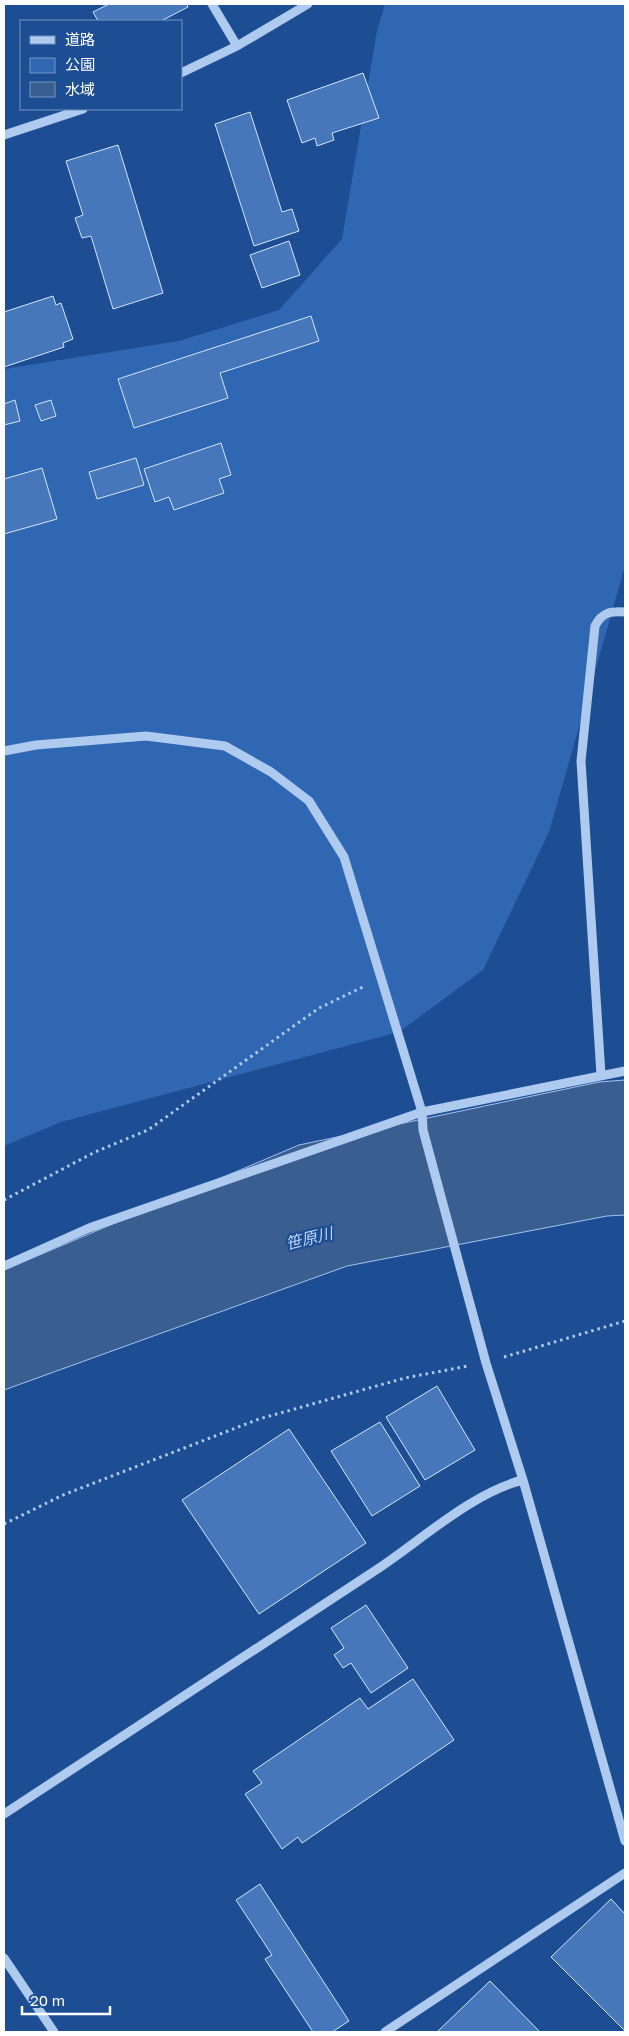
<svg xmlns="http://www.w3.org/2000/svg" width="629" height="2036" font-family="'Golos Text','Noto Sans JP',sans-serif">
  <style>
    .green { fill: #3067b2 }
    .water { fill: #3b5e91; stroke: #a2c4f0 }
    .building { fill: #4577ba; stroke: #d5e5fa }
    .lines { fill: none; stroke-linecap: round; stroke-linejoin: round }
    .path { stroke: #afcaef; stroke-width: 3; stroke-dasharray: 2.5 4; stroke-linecap: butt }
    .minor { stroke: #afcaef; stroke-width: 9 }
    .labels { text-anchor: middle; dominant-baseline: central; stroke-width: 4.5; stroke-linejoin: round; paint-order: stroke }
    .water-label { font-size: 16px; font-style: italic; fill: #bbd4f5; stroke: #1d4e94 }
  </style>
  <rect width="100%" height="100%" fill="#1d4e94"/>
  <path class="green" d="M385 4H625V566L549 832 483 970 399 1032 61 1122 4 1146V369L179 341 279 310 342 239 377 31Z"/>
  <path class="water" d="M625 1080V1215L607 1216 347 1266 4 1390V1270L299 1145 599 1082Z"/>
  <path class="building" d="M109 4H187L188 7 161 21H98L93 12Z
    M363 73 379 118 332 133 334 140 317 146 315 138 302 143 287 100Z
    M250 112 282 212 292 209 299 231 254 246 215 124Z
    M118 145 163 293 113 309 91 236 82 238 75 218 83 215 66 161Z
    M289 241 300 275 262 288 250 255Z
    M53 296 56 305 61 303 73 339 63 343 64 347 4 367V312Z
    M311 316 319 341 220 373 228 398 134 428 118 379Z
    M15 400 20 421 4 425V404Z
    M51 400 56 416 41 421 35 405Z
    M221 443 231 475 219 479 224 493 174 510 169 497 155 502 144 469Z
    M136 458 144 485 97 499 89 472Z
    M42 468 57 519 4 534V479Z
    M437 1386 475 1450 425 1480 386 1417Z
    M380 1422 420 1486 372 1516 331 1451Z
    M289 1429 366 1543 259 1614 182 1500Z
    M366 1605 408 1668 371 1693 351 1663 343 1668 334 1655 344 1648 331 1628Z
    M413 1679 454 1740 302 1843 298 1837 282 1849 245 1794 262 1783 253 1771 360 1698 368 1709Z
    M260 1884 349 2021 332 2032H313L265 1959 272 1955 236 1900Z
    M611 1899 625 1914V2031L551 1957Z
    M490 1981 540 2032H437Z"/>
  <g class="lines">
    <path class="path" d="M4 1200 95 1152 148 1130 319 1008 365 986
      M504 1357 625 1321
      M4 1524 63 1495 259 1419 405 1378 468 1366"/>
    <path class="minor" d="M212 4 237 46
      M181 73 237 46 308 4
      M4 135 83 109
      M4 751 36 745 146 736 225 746 271 772 309 801 344 857 422 1112 423 1130 486 1363 523 1480 625 1841
      M601 1075 581 761 595 626C602 612 611 611 625 612
      M4 1266 89 1228 422 1112 625 1071
      M4 1814C128 1732 252 1651 376 1570 420 1541 473 1492 523 1480
      M4 1958 54 2032
      M385 2032 625 1873"/>
  </g>
  <g class="labels">
    <g class="water-label">
      <text transform="translate(309 1238) rotate(-14)">笹原川</text>
    </g>
  </g>
  <rect width="629" height="2036" fill="none" stroke="#ffffff" stroke-width="10"/>
  <rect x="20" y="20" width="162" height="90" fill="#1d4e94" stroke="#7795bf"/>
  <rect x="30" y="36" width="25" height="8" fill="#afcaef" stroke="#7795bf"/>
  <text x="65" y="45" font-size="15" fill="#ffffff">道路</text>
  <rect x="30" y="58" width="25" height="15" fill="#3067b2" stroke="#7795bf"/>
  <text x="65" y="70" font-size="15" fill="#ffffff">公園</text>
  <rect x="30" y="82" width="25" height="15" fill="#3b5e91" stroke="#7795bf"/>
  <text x="65" y="95" font-size="15" fill="#ffffff">水域</text>
  <path d="M22 2006v8h88v-8" fill="none" stroke="#ffffff" stroke-width="2.5"/>
  <text x="30" y="2006" font-size="15" fill="#ffffff" stroke="#1d4e94" stroke-width="4" paint-order="stroke">20 m</text>
</svg>
